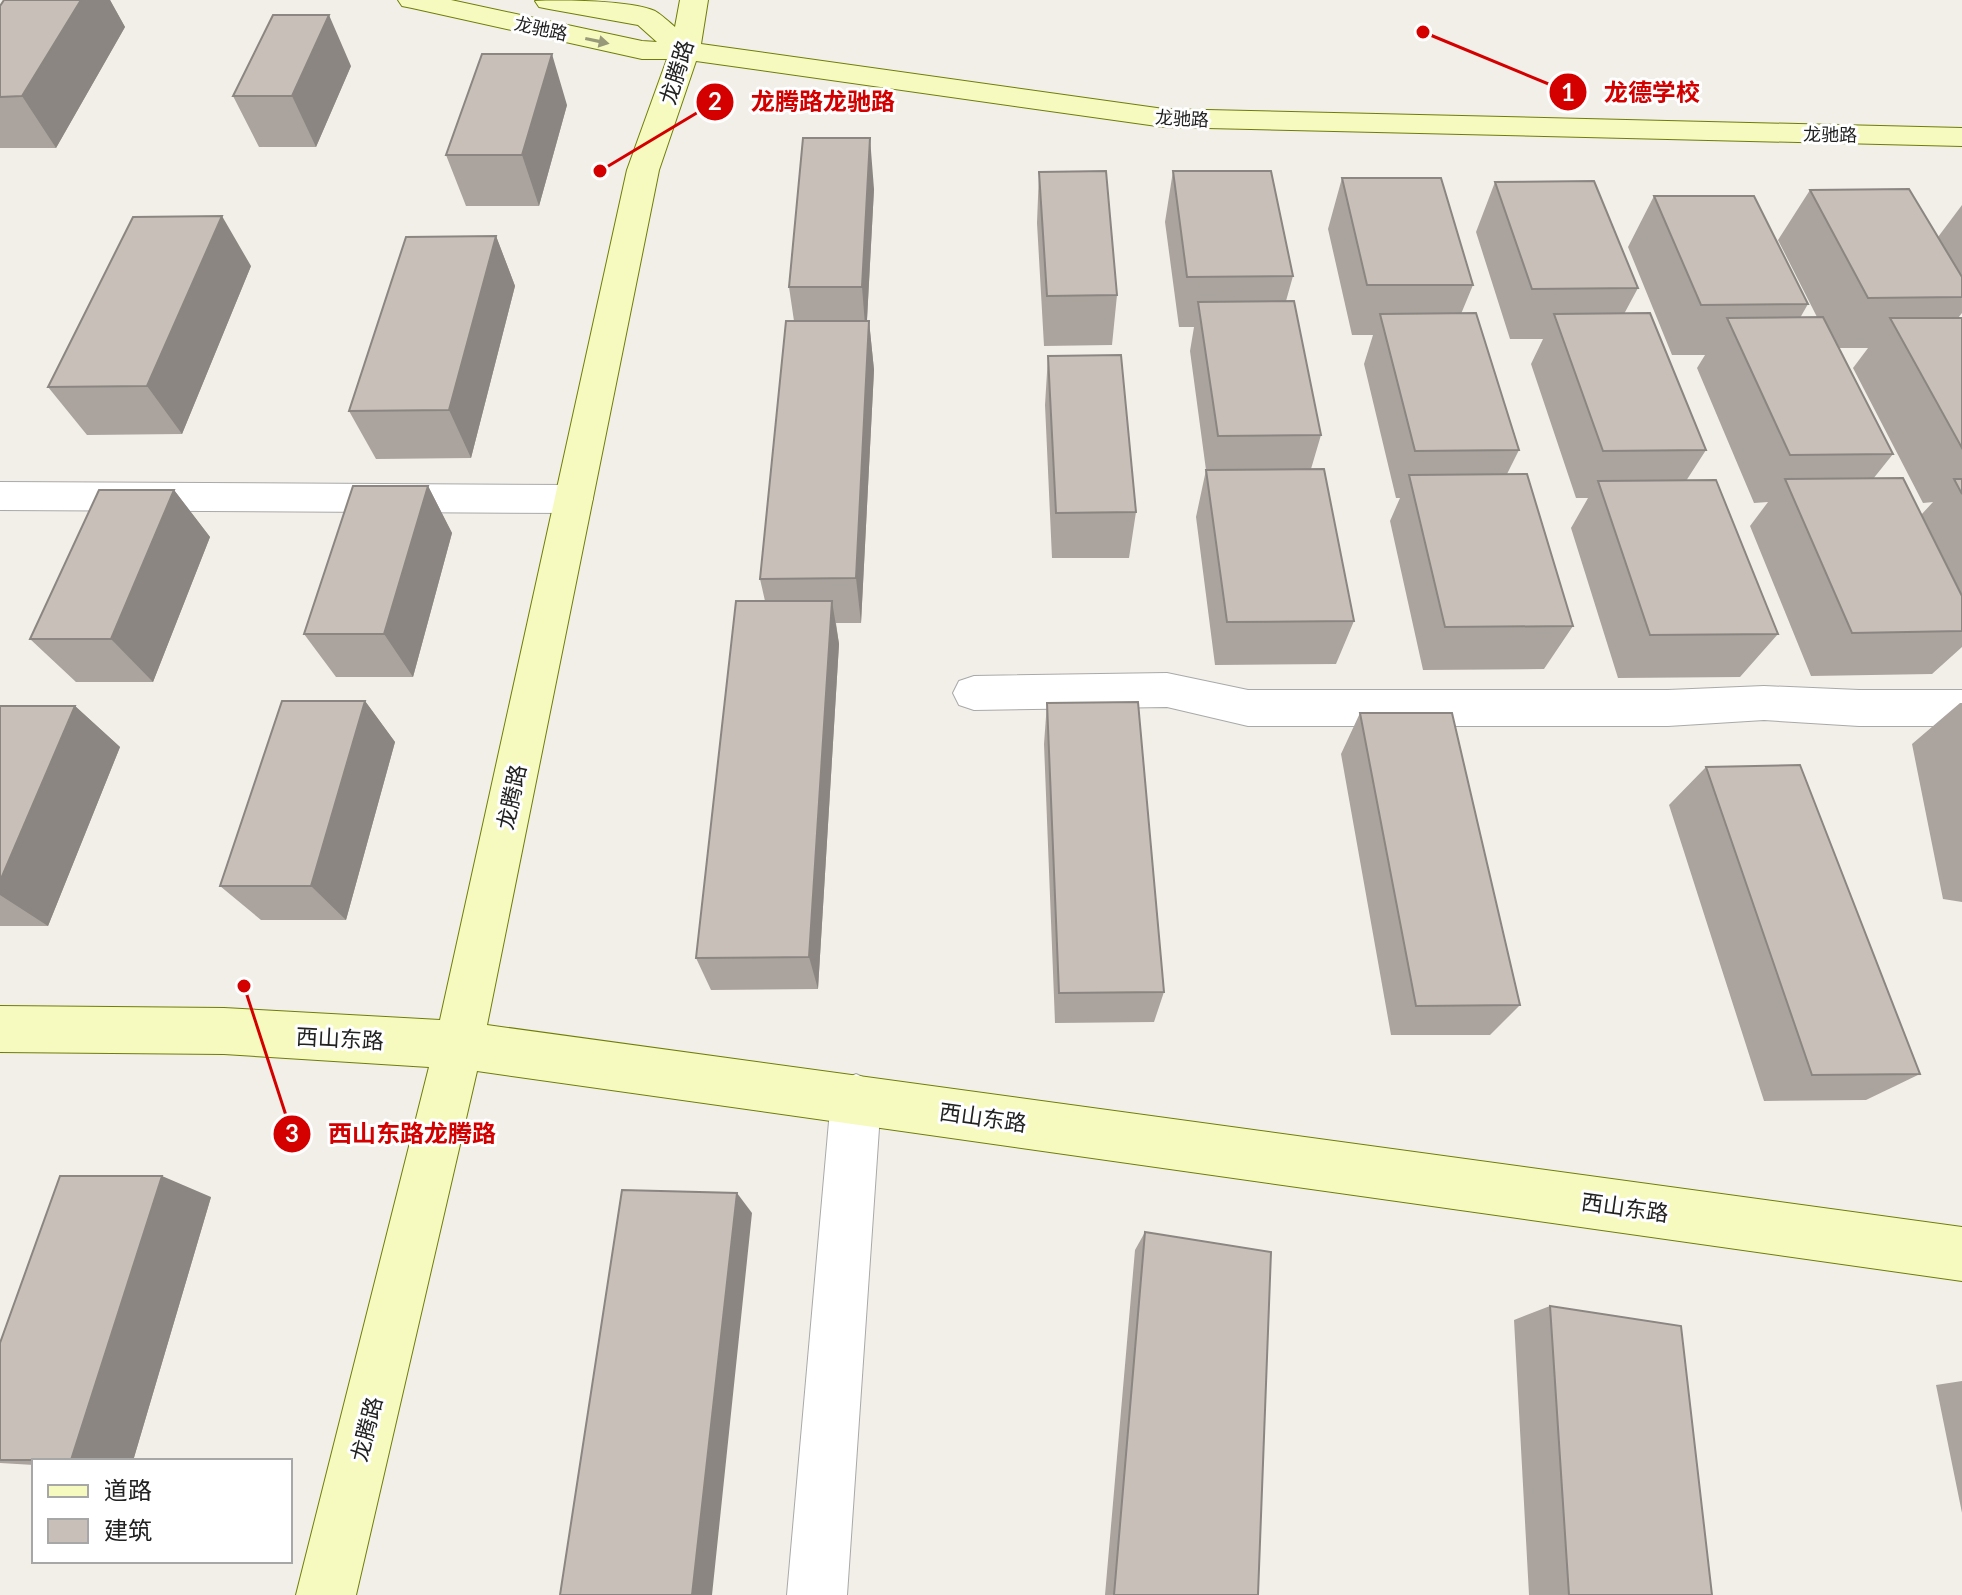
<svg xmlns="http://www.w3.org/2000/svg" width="1962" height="1595" font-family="Lato,'Noto Sans SC',sans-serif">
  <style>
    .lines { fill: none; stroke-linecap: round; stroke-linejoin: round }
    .street-casing { stroke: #a9a9a9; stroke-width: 2 }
    .secondary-casing { stroke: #707d05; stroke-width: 2 }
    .street { fill: #fff; fill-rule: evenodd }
    .secondary { fill: #f7fabf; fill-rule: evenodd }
    .wall { fill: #aba49e; fill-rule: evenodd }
    .shaded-wall { fill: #8b8681 }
    .building { fill: #c7bfb8; stroke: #8b8681; stroke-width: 2 }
    .oneway { fill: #979978 }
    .labels { text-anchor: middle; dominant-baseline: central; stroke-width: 6; stroke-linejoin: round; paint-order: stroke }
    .far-street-label { font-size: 18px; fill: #222; stroke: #fff }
    .street-label { font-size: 22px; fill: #222; stroke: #fff }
    .leader { fill: none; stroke: #d40000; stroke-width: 3 }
    .callout-dot { fill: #d40000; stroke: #fff; stroke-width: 3 }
    .mark-label { font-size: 24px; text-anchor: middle; font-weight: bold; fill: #fff }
    .callout-label { font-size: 24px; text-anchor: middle; font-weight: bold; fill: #d40000; stroke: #fff; stroke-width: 6; stroke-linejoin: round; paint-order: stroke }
  </style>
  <rect width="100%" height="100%" fill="#f2efe9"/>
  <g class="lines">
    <g class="street-casing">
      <path id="street" d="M0 482 574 485 587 489 593 499 587 509 574 513 0 510Z
        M1167 673 1248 690H1668L1764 686 1859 690H1962V726H1859L1764 720 1668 726H1248L1167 707 974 710 959 705 953 693 959 681 974 676Z
        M856 1074 874 1082 881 1099 847 1595H787L831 1099 838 1082Z"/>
    </g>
    <g class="secondary-casing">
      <path id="secondary" d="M398 0H451L642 41 657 42 638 25 549 9 539 7 535 1C562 0 629 0 655 11 662 15 669 22 675 27L680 0H708L701 44 1164 109 1962 128V146L1164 127 696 61 659 170 487 1025 1962 1227V1281L477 1071 356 1595H296L429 1067 224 1054 0 1052V1006L224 1008 440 1020 627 170 667 59H642L412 8 402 6Z"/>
    </g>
    <use href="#street" class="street"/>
    <use href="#secondary" class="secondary"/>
  </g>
  <path class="wall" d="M4 0H110L125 27 56 148H0V6Z
    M351 66 316 147H259L233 96Z
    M567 105 539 206H466L446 155Z
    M1173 171 1293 276 1286 301 1321 435 1311 469 1354 621 1336 664 1215 665 1196 517 1206 470 1190 351 1194 327H1179L1165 222Z
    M1039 172 1117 295 1112 345 1044 346 1037 223Z
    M1342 178 1473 285 1461 314 1519 450 1507 474 1573 626 1544 669 1423 670 1390 521 1400 498H1396L1364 364 1373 335H1352L1328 229Z
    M1495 182 1638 288 1624 314 1706 450 1686 481 1778 634 1740 677 1618 678 1571 528 1588 498H1576L1531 364 1543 339H1510L1476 232Z
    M874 189 867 321H869L874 370 861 623H836L839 644 818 989 711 990 696 958 765 601 760 579 794 321 789 287Z
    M1810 190 1938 237 1962 205V313L1958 318H1962V647L1932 674 1811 676 1750 526 1768 502 1754 503 1697 368 1705 355H1672L1628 247 1654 196 1808 304 1800 318 1817 317 1778 240ZM1839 348H1868L1853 368 1923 503 1933 502 1921 515 1873 479 1893 454Z
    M496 236 515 286 471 458 376 459 349 411Z
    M251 266 182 434 87 435 48 387Z
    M1048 356 1136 512 1129 558H1052L1045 405Z
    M428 486 452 533 413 677H336L304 634Z
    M174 490 210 537 153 682H76L30 639Z
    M365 701 395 742 346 920H261L220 886Z
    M1047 703 1164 992 1154 1022 1055 1023 1044 744Z
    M1960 703H1962V902L1943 899 1912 744Z
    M0 706H75L120 747 48 926H0Z
    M1360 713 1520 1005 1490 1035H1391L1341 754Z
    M1706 767 1920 1074 1866 1100 1764 1101 1669 805Z
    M211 1197 133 1461H34V1465L0 1463V1343Z
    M1145 1232 1258 1595H1105L1135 1250Z
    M1550 1306 1712 1595H1529L1514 1320Z
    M1962 1381V1513L1936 1385Z"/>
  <path class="shaded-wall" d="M81 0H110L125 27 56 148 22 96Z
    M329 15 351 66 316 147 292 96Z
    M552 54 567 105 539 206 522 155Z
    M870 138 874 189 866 337 862 287Z
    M222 216 251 266 182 434 147 386Z
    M496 236 515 286 471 458 449 410Z
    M869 321 874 370 861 623 856 578Z
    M428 486 452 533 413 677 384 634Z
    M174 490 210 537 153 682 111 639Z
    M832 601 839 644 818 989 809 957Z
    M365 701 395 742 346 920 311 886Z
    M75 706 120 747 48 926 0 895V881Z
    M162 1176 211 1197 133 1461 71 1460Z
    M737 1193 752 1213 712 1595H692Z"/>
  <path class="building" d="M4 0H81L22 96 0 97V6Z
    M273 15H329L292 96H233Z
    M482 54H552L522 155H446Z
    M803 138H870L862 287H789Z
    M1106 171 1117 295 1047 296 1039 172Z
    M1173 171H1271L1293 276 1187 277Z
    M1342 178H1441L1473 285H1367Z
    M1594 181 1638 288 1532 289 1495 182Z
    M1909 189 1962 277V297L1868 298 1810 190Z
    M1654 196H1754L1808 304 1701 305Z
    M222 216 147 386 48 387 133 217Z
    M496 236 449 410 349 411 406 237Z
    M1294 301 1321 435 1218 436 1198 302Z
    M1476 313 1519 450 1415 451 1380 314Z
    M1650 313 1706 450 1603 451 1554 314Z
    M1823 317 1893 454 1790 455 1727 318Z
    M1890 318H1962V448Z
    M786 321H869L856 578 760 579Z
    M1121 355 1136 512 1056 513 1048 356Z
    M1324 469 1354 621 1227 622 1206 470Z
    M1527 474 1573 626 1445 627 1409 475Z
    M1903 478 1962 596V631L1852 633 1785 479Z
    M1954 479H1962V494Z
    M1716 480 1778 634 1650 635 1598 481Z
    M353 486H428L384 634H304Z
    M99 490H174L111 639H30Z
    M736 601H832L809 957 696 958Z
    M282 701H365L311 886H220Z
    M1138 702 1164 992 1059 993 1047 703Z
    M0 706H75L0 881Z
    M1360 713H1452L1520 1005 1416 1006Z
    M1800 765 1920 1074 1812 1075 1706 767Z
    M60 1176H162L71 1460H0V1343Z
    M622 1190 737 1193 692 1595H560Z
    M1145 1232 1271 1252 1258 1595H1114Z
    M1550 1306 1681 1326 1712 1595H1569Z"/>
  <defs><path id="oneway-solid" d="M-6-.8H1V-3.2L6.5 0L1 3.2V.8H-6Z" transform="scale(2)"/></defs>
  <use class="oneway" href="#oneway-solid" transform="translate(597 41) rotate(12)"/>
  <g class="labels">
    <g class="far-street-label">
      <text transform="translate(541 28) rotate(12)">龙驰路</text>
      <text transform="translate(1182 118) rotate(3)">龙驰路</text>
      <text transform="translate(1830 134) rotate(1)">龙驰路</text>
    </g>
    <g class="street-label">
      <text transform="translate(676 72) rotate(-73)">龙腾路</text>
      <text transform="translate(511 797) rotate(-78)">龙腾路</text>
      <text transform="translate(340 1038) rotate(3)">西山东路</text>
      <text transform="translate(983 1117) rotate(8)">西山东路</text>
      <text transform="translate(1625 1207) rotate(8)">西山东路</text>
      <text transform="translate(366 1429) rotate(-76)">龙腾路</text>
    </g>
  </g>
  <path class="leader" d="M1423 32L1568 92M600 171L715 102M244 986L292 1134"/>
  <g class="callout-dot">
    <circle cx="1423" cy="32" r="8"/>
    <circle cx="600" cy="171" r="8"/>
    <circle cx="244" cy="986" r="8"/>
    <circle cx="1568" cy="92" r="20"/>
    <circle cx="715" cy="102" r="20"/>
    <circle cx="292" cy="1134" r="20"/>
  </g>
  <g class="mark-label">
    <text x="1568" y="101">1</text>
    <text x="715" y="110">2</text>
    <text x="292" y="1142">3</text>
  </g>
  <g class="callout-label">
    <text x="1652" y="101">龙德学校</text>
    <text x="823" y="110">龙腾路龙驰路</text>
    <text x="412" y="1142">西山东路龙腾路</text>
  </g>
  <rect x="32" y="1459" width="260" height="104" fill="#ffffff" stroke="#a7a7a7" stroke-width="2"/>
  <rect x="48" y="1485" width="40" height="12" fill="#f7fabf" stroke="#a7a7a7" stroke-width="2"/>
  <text x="104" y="1499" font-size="24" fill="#222222">道路</text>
  <rect x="48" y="1519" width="40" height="24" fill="#c7bfb8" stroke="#a7a7a7" stroke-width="2"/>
  <text x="104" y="1539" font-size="24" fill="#222222">建筑</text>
</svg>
